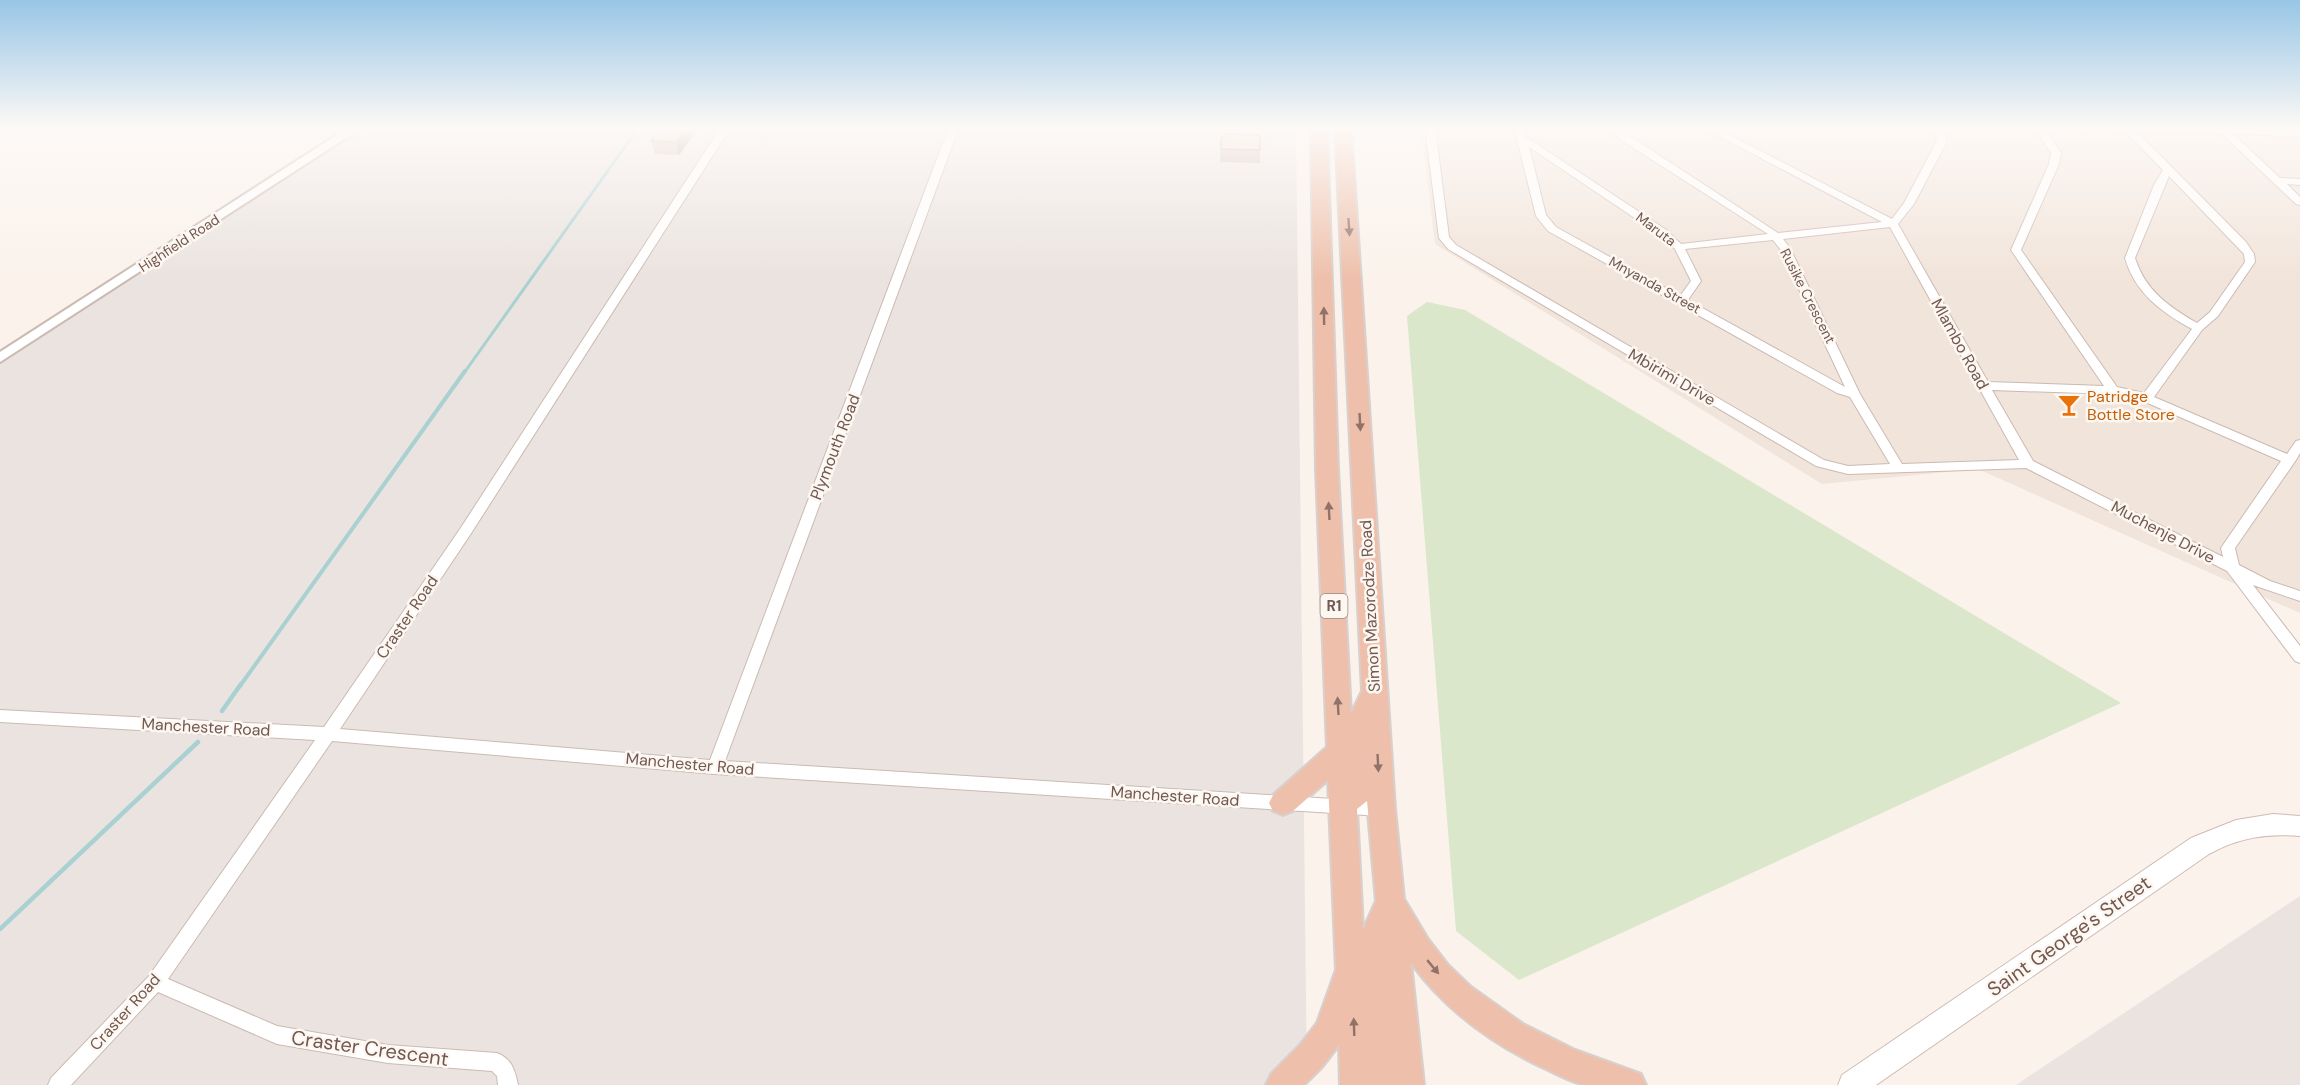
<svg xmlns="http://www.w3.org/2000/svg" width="2300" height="1085" font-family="'DM Sans',sans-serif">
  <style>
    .residential { fill: #f1e4da }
    .industrial { fill: #eae3e0 }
    .green { fill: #dae7ca }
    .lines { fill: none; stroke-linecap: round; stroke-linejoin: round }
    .stream-far2 { stroke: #a9d1d2; stroke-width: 3 }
    .stream-far1 { stroke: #a9d1d2; stroke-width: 4 }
    .stream { stroke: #a9d1d2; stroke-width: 4.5 }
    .minor-casing { stroke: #cbbab2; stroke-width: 2 }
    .tertiary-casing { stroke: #cbbab2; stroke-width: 4 }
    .secondary-casing { stroke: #d0bbb3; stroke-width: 2 }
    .trunk-casing { stroke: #d8d0ce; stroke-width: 4 }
    .minor { fill: #fff; fill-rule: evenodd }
    .tertiary { fill: #fff; fill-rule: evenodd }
    .secondary { fill: #fff; fill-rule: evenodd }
    .trunk { fill: #eec0ab; fill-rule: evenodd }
    .wall { fill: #cbb3aa }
    .shaded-wall { fill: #a5928b }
    .building { fill: #ecd0c6; stroke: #a5928b; stroke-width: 1.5 }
    .oneway { fill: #917268 }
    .labels { text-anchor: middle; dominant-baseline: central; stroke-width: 5; stroke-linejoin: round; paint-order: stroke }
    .far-street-label { font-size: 14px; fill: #725851; stroke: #fdf7f1 }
    .shield { fill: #fdf7f1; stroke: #9c8881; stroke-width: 1.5 }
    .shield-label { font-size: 15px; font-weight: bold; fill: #725851 }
    .street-label { font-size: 16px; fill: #725851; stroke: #fdf7f1 }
    .food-label { font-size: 16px; fill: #c56008; stroke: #fdf7f1; text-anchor: start }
    .near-street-label { font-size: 20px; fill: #725851; stroke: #fdf7f1 }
  </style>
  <rect width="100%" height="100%" fill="#faf2eb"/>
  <path class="residential" d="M1421 127H2300V613L1978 469 1822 484 1435 244Z"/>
  <path class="industrial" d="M364 127H1296L1307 1085H0V364Z
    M2300 896V1085H2016Z"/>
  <path class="green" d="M1427 302 1465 310 2121 703 1519 980 1456 931 1407 316Z"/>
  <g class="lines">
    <path class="stream-far2" d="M464 373 639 127"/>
    <path class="stream-far1" d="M240 686 465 371"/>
    <path class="stream" d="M222 711 241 684
      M0 929 198 742"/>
    <g class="minor-casing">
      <path id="minor" d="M721 127H731L470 535 340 729 710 760 949 127H959L725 761 1381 802 1387 804 1389 809 1387 814 1381 816 715 774 332 741 168 979 277 1026 388 1045 497 1053C512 1059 515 1070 518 1085H498L497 1076 492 1071 388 1063 277 1044 158 992 71 1085H48L51 1078 149 976 315 740 0 722V710L324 727 460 529Z
        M1425 127H1435L1449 237 1456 245 1824 460 1848 466 1890 464 1850 397 1837 393 1548 231 1536 216 1514 127H1524L1526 137 1665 229 1681 244 1768 234 1618 138 1605 127H1616L1778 233 1882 222 1702 127H1714L1892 219 1904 203 1937 141 1930 127H1940L1947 141 1914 204 1898 224 1988 382 2104 386 2011 250 2049 164 2051 153 2034 127H2044L2061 153 2059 164 2021 250 2117 387 2144 393 2192 329C2161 312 2135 293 2125 258L2154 185 2163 170 2125 131 2075 130 2070 127H2223L2300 130V136L2233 134 2280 178 2300 179V185L2287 184 2300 197V205L2296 204 2222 134 2136 131 2246 242 2254 254 2255 262 2218 316 2202 330 2154 397 2287 454 2296 441 2300 440V453L2296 460 2235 548 2239 565 2270 581 2300 591V601L2253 585 2300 646V663L2295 661 2227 571 2026 468 1848 474 1816 466 1448 249 1439 238ZM1529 147 1657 233 1675 249 1691 281 1680 296 1556 227 1546 215ZM2169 176 2244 254 2245 262 2210 312 2197 323C2169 307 2145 290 2135 258ZM1890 227 2019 460 1902 464 1860 394 1790 248 1783 239ZM1773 240 1780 249 1845 387 1688 300 1701 281 1685 249ZM1992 390 2113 394 2143 401 2281 461 2223 545 2221 548 2223 557 2033 461Z"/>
    </g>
    <g class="tertiary-casing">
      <path id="tertiary" d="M349 127H363L0 362V352Z"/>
    </g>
    <g class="secondary-casing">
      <path id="secondary" d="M2273 814 2300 816V836C2266 833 2238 838 2209 854L1876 1085H1838L1842 1075 2191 838 2236 820Z"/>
    </g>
    <g class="trunk-casing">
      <path id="trunk" d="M1311 127H1327L1338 469 1351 714 1362 691 1335 127H1351L1395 809 1404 899 1428 939 1448 965 1471 987 1523 1024 1575 1050 1641 1074 1646 1085C1626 1085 1605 1085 1586 1085 1573 1083 1559 1075 1548 1070 1493 1045 1447 1012 1411 963L1424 1085H1340L1339 1045 1322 1067 1304 1085H1266L1271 1074 1300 1045 1317 1023 1336 970 1328 780 1293 811 1283 815 1273 811 1269 803 1273 795 1327 747 1316 469ZM1367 801 1376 901 1363 930 1357 809Z"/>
    </g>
    <use href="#minor" class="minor"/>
    <use href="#tertiary" class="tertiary"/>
    <use href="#secondary" class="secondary"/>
    <use href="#trunk" class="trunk"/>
  </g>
  <path class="wall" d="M699 127 679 155 655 154 651 141Z
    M1221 137H1224L1260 150V163L1220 162Z"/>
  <path class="shaded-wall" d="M686 127H699L679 155 676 142Z"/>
  <path class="building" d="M661 127H686L676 142 651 141Z
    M1224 134 1260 135V150L1221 149V137H1224Z"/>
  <defs><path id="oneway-solid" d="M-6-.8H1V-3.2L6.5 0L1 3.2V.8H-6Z" transform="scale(1.5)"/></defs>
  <g class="oneway">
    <use href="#oneway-solid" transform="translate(1349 227) rotate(86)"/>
    <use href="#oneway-solid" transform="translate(1324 316) rotate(-91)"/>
    <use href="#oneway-solid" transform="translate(1360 422) rotate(87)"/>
    <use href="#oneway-solid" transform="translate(1329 511) rotate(-93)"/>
    <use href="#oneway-solid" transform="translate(1338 706) rotate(-93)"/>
    <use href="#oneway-solid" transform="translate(1378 763) rotate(87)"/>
    <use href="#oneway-solid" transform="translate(1433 967) rotate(50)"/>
    <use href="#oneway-solid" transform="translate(1354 1027) rotate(-92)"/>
  </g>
  <linearGradient id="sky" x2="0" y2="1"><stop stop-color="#98c6e6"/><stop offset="0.46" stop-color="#fdf9f6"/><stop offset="1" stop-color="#fdf9f6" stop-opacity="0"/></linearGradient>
  <rect width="2300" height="279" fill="url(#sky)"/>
  <defs>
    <g id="bar-bare" transform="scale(1.8)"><path d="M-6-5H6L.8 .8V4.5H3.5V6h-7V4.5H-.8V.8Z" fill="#e8710a" stroke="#fdf7f1" stroke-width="2.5" paint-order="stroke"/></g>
  </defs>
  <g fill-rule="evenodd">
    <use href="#bar-bare" x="2069" y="405"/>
  </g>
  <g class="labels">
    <g class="far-street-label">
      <text transform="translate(1656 229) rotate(37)">Maruta</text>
      <text transform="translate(179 243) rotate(-33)">Highfield Road</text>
      <text transform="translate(1655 285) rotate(29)">Mnyanda Street</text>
      <text transform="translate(1808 296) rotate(63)">Rusike Crescent</text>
    </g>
    <rect class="shield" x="1320.5" y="594" width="27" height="24" rx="4.5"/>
    <g class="shield-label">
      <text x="1334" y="606">R1</text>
    </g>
    <g class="street-label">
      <text transform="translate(1960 344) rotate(61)">Mlambo Road</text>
      <text transform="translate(1672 377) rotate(30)">Mbirimi Drive</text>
      <text transform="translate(835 447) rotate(-69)">Plymouth Road</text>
      <text transform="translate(2163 532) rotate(28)">Muchenje Drive</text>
      <text transform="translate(1370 606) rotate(-93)">Simon Mazorodze Road</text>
      <text transform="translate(407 617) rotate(-56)">Craster Road</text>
      <text transform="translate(206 727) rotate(3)">Manchester Road</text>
      <text transform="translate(690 764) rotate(5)">Manchester Road</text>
      <text transform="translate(1175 796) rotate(4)">Manchester Road</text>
      <text transform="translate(125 1012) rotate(-48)">Craster Road</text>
    </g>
    <g class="food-label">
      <text x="2087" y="396">Patridge<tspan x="2087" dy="18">Bottle Store</tspan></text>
    </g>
    <g class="near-street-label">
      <text transform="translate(2069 936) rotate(-35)">Saint George's Street</text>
      <text transform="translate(370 1048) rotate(8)">Craster Crescent</text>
    </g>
  </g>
</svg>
